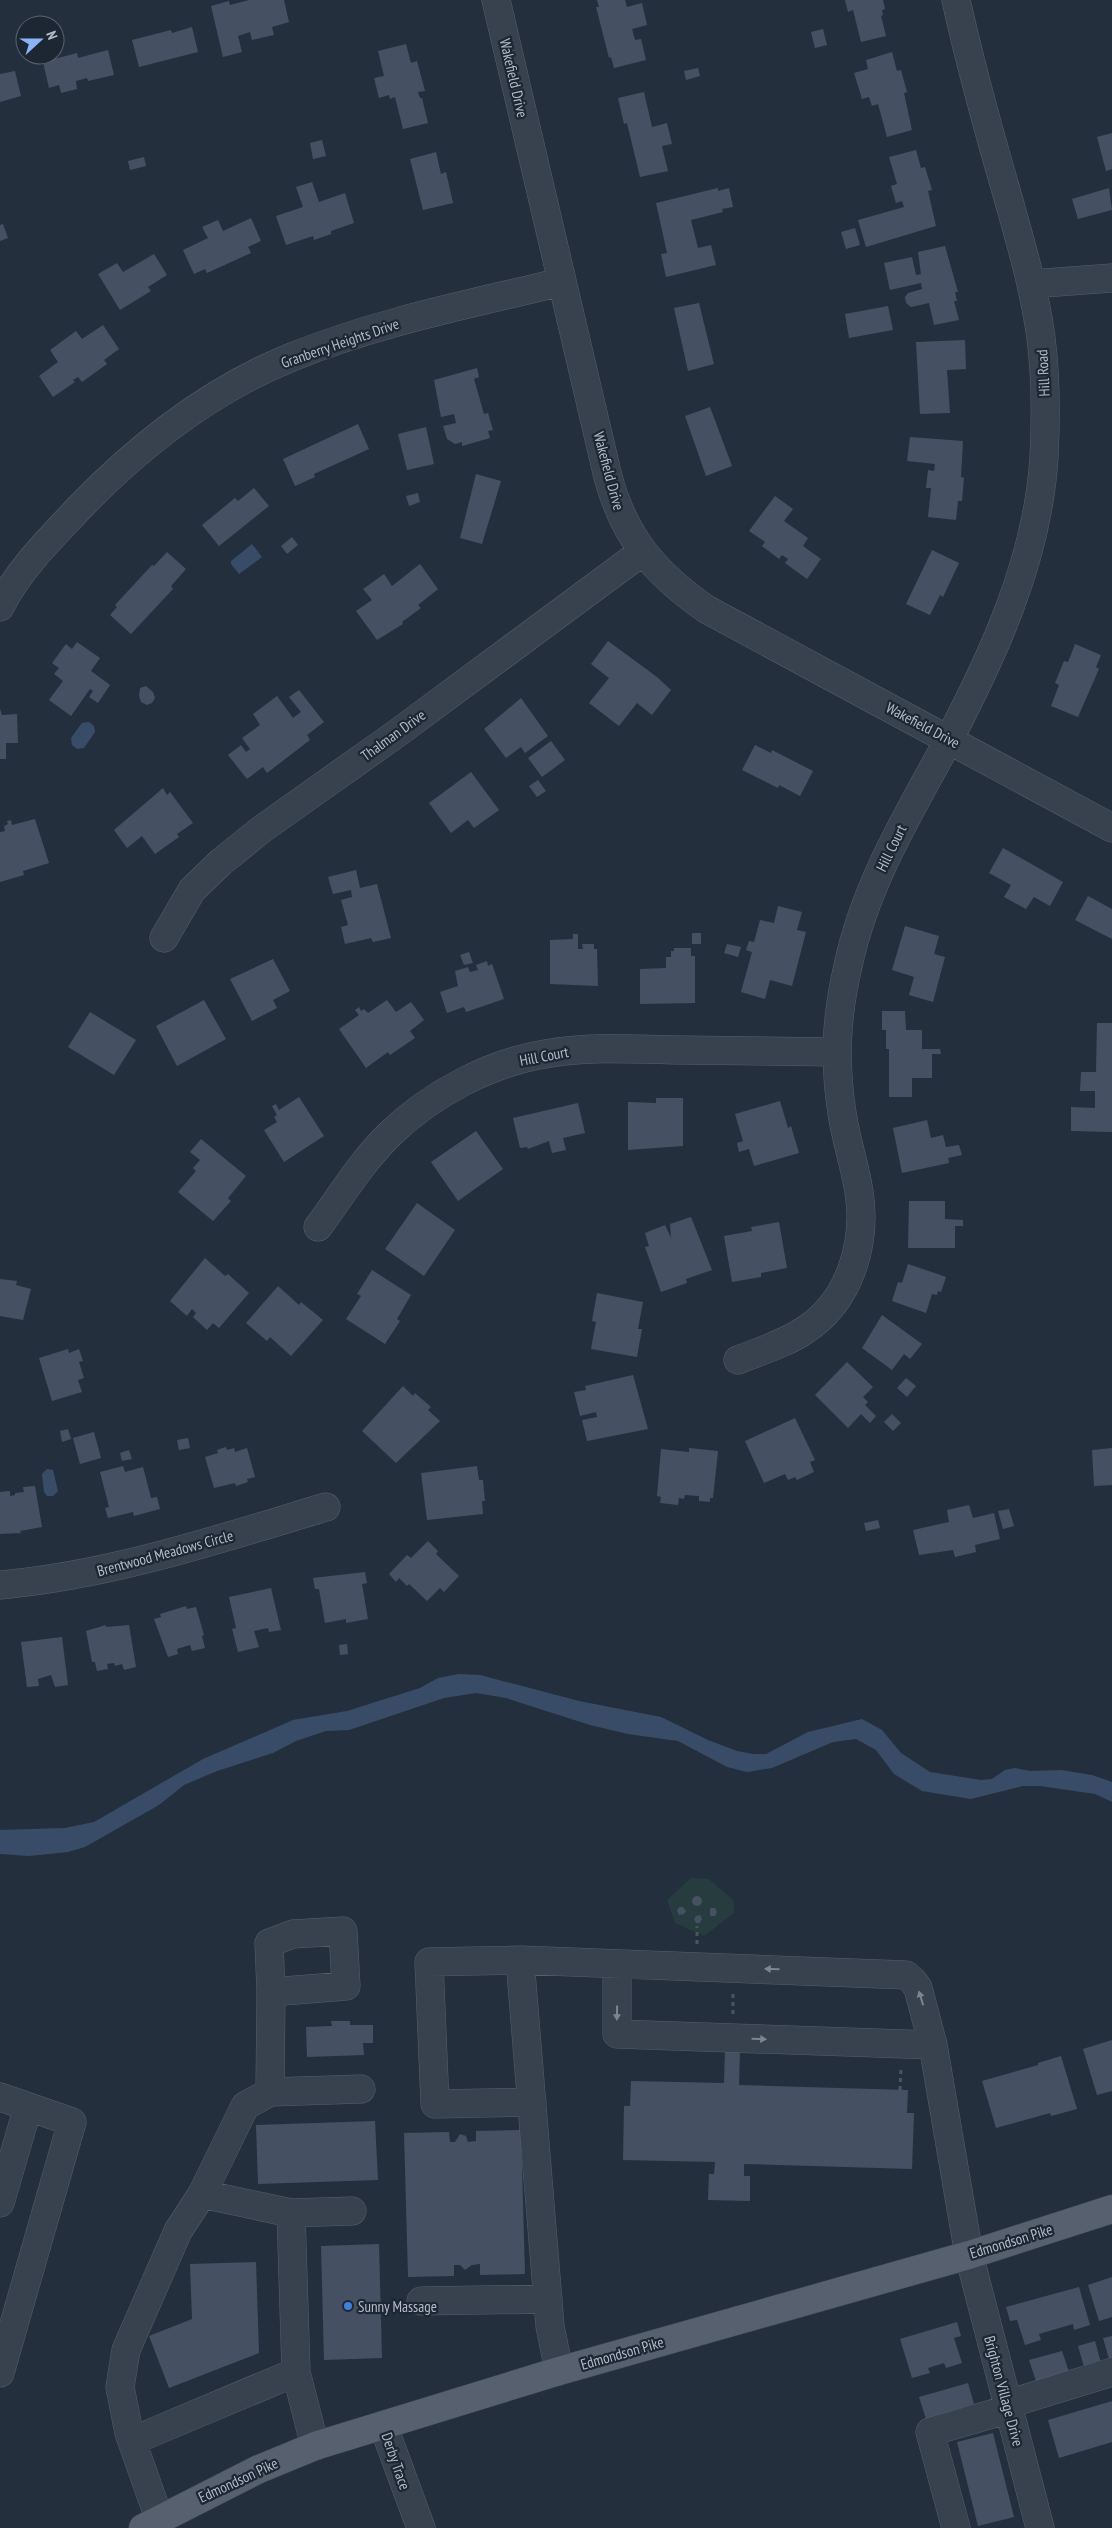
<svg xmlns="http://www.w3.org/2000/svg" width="1112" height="2528" font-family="'PT Sans Narrow',sans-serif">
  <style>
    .green { fill: #263c3f }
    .water { fill: #394c67 }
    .building { fill: #455162 }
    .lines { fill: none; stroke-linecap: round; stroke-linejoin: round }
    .minor-casing { stroke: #565f6c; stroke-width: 29 }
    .major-casing { stroke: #414a57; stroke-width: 29 }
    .path { stroke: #44595c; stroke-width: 3; stroke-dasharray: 4 4; stroke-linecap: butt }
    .minor { stroke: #38414e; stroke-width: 28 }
    .major { stroke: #56606e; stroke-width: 28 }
    .oneway { fill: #7c8592 }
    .shop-dot { fill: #3f7fe0; stroke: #1d2633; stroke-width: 2 }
    .labels { text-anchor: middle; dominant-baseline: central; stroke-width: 4.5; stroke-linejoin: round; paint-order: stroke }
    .street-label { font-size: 15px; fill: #b4bcc9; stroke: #1d2633 }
    .poi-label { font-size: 15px; fill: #b4bcc9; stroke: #1d2633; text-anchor: start }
  </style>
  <rect width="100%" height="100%" fill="#242f3e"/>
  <path class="green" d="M691 1878 709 1879 734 1901V1913L704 1936 675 1923 667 1900Z"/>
  <path class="water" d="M252 544 262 557 239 574 231 564V561Z
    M89 722 94 726 95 732 84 748 77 749 72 745 71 738 82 723Z
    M47 1469 53 1470 58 1491 53 1496H47L44 1492 42 1474Z
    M459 1674 480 1675 579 1701 661 1717 708 1740 737 1751 753 1754H766L808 1732 862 1719 882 1730 901 1753 930 1772 981 1780 992 1779 1005 1770 1015 1768 1030 1771 1061 1770 1092 1775 1112 1782V1802L1095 1794 1040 1786H1023L971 1799 922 1791 894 1774 876 1750 856 1739 833 1742 772 1768 747 1772 727 1767 678 1741 628 1734 590 1725 506 1698 476 1693 444 1698 349 1730 326 1731 296 1741 273 1753 217 1771 184 1785 159 1805 85 1847 68 1852 29 1856 0 1854V1830L65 1828 94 1822 203 1759 293 1720 347 1711 420 1688 438 1678Z"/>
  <path class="building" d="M249 0H284L289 22 272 27 274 35 252 40 250 32 238 36 242 52 223 57 211 6 229 1 230 5Z
    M597 0H625L627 7 642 3 647 25 632 29 635 40 641 39 646 60 614 68 611 57 609 58 596 7H599Z
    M845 0H883L885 9 882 10 883 15 881 16 886 36 861 42 853 10 848 12Z
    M192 27 198 52 139 67 132 40 171 30 172 33Z
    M823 29 827 45 815 48 811 32Z
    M406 44 411 63 417 61 425 91 418 92 420 98H422L428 123 403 129 395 97 390 99 389 95 379 98 374 78 384 76 378 51Z
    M108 50 114 75 88 81 87 78 76 81 77 89 61 93 59 85 49 88 43 62 77 53 78 58Z
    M892 52 897 71 901 70 907 92 904 93 912 130 887 137 878 104 872 106 869 97 862 99 854 73 868 69 866 60Z
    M698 68 700 76 686 80 684 71Z
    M15 71 21 96 0 102V74Z
    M644 92 652 127 667 123 672 144 662 146 668 171 640 177 627 123 624 124 618 98Z
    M1112 133V169L1106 171 1097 137Z
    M322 140 326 156 313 159 310 143Z
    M916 150 921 168 925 167 932 190 928 191 936 226 866 247 858 220 904 207 902 201 896 203 891 186 897 184 889 157Z
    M436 152 441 174 446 172 453 203 423 210 410 159Z
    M144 157 146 166 130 170 128 161Z
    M312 182 319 202 345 193 354 223 331 231V234L314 240 313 236 286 245 276 216 303 207 296 187Z
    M718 188V191L729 188 733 207 722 209 723 212 691 220 698 248 711 245 716 265 666 277 661 254 667 253 656 203Z
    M1109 188 1112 210 1078 219 1072 199Z
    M251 218 261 241 248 247 251 253 207 273 205 269 194 274 183 250 208 238 202 227 218 220 223 231Z
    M3 224 8 238 0 241V225Z
    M855 228 860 245 846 249 841 232Z
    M945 246 958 292H955L957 301H954L959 320 934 325 929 303 911 307 906 303 905 297 908 293 922 289 921 283 890 290 884 263 912 257 916 275 921 274 918 252Z
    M154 254 167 275 148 287 151 291 120 310 98 274 117 263 123 272Z
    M699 303 714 364 688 371 674 308Z
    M888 306 893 330 849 338 845 314Z
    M103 325 119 349 104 360 107 364 82 382 78 377 73 380 75 382 53 397 39 376 58 362 50 350 76 331 82 339Z
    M965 340 966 369 947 370 950 413 920 414 916 342Z
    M477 368 479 377 474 379 484 414 488 413 493 430 488 431 490 438 462 446V442L455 444 447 439 443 426 456 423 454 414 441 417 434 380Z
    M710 407 732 466 706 476 685 416Z
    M358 424 369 449 314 474 315 477 295 486 283 459Z
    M426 427 434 464 407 470 398 434Z
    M910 437 963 441 961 477 964 478 962 501H958L956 520 928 517 931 488H926L928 470 934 471 935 464 907 461Z
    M476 474 501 481 482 544 460 538Z
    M254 488 269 506 219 546 202 525 235 498 238 501Z
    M418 493 420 502 409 506 406 496Z
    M775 496 793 509 784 521 808 538 803 546 821 559 807 579 785 563 788 559 782 555 779 559 762 546 765 542 749 531Z
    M292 537 298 545 287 554 281 546Z
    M932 550 959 563 943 597 940 595 930 615 906 604Z
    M167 552 186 569 171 586 173 589 131 634 110 615 117 607 115 605 152 565 154 566Z
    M420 564 438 589 418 605 421 608 402 622 403 624 377 640 356 611 372 600 363 589 384 574 392 586Z
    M608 641 657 677 671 690 652 715 637 703 619 726 589 703 609 678 591 664Z
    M77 642 100 658 91 671 110 685 98 703 89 697 93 691 90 689 71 716 49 700 63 681 54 674 59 668 52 663 66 644 72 649Z
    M1075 644 1101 655 1096 667 1099 669 1078 717 1051 706 1059 685 1055 683 1064 661 1068 662Z
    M146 686 153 692 155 698 152 703 147 705 141 702 139 696 140 688Z
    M299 690 324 722 307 735 310 740 267 773 263 767 247 779 228 755 241 745 246 752 250 749 242 738 260 725 253 714 277 696 293 718 301 712 289 697Z
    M521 698 548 736 525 753 521 747 506 758 484 729Z
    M0 709 2 715 17 714 18 743H6V759H0Z
    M551 741 565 760 542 777 528 758Z
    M755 745 771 753 772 750 813 771 800 796 779 785 778 788 742 770Z
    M471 772 499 810 474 828 468 820 451 833 429 803Z
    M538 780 546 791 537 797 529 786Z
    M163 788 167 795 170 792 193 823 177 834 179 837 155 854 142 836 127 848 114 830Z
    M35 819 49 863 23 871 24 875 0 882V832L5 831 4 826 8 824 7 821 11 820 12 825Z
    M1003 848 1063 882 1050 906 1034 897 1026 909 1004 897 1011 885 989 873Z
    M356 870 360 888 377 884 391 938 373 942 371 938 345 944 341 927 348 925 341 900 352 897 351 890 333 894 328 877Z
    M1088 896 1112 909V939L1075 920Z
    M778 906 802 912 797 930 806 932 792 986 770 980 765 999 741 992 752 952 746 950 749 941 754 942 760 920 774 923Z
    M905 926 939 936 934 954 945 957 933 1002 909 995 914 977 892 970Z
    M692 933H701V944H692Z
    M573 934H578V949H583L582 944H594V949H597L598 986 550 984V940L573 939Z
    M727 944 741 947 738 957 724 953Z
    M674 948H691V956H695V1003L640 1004V969L666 968V957H671V951H674Z
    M469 952 473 963 464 965 460 955Z
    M273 959 290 991 273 1000 277 1008 252 1021 230 979Z
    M487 961 488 966 492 964 504 999 466 1012 464 1007 447 1013 440 992 458 986 455 971 468 967 470 972 478 970 476 965Z
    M204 1000 226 1039 177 1066 156 1026Z
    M387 1000 396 1012 411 1002 424 1020 410 1031 415 1038 390 1055 388 1052 366 1068 339 1029 359 1015 355 1010 359 1007 361 1011 364 1009 368 1013Z
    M882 1011H905L906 1030H922V1049H940L941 1054H932V1078H912V1097H889V1049H886V1030H882Z
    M90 1012 136 1040 114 1075 68 1047Z
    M1097 1023H1112V1132L1071 1131V1107L1095 1108V1091H1080L1081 1072H1096Z
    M299 1097 324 1136 284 1162 264 1130 277 1122 274 1117 277 1115 272 1106 276 1104 279 1110Z
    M656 1098H683V1146L628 1150V1102L656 1103Z
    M780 1101 788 1128 791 1126 799 1153 754 1166 749 1149 739 1152 737 1143 743 1141 735 1114Z
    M578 1103 585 1133 563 1138 566 1150 552 1153 549 1141 528 1149 527 1147 520 1148 513 1118Z
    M927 1120 931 1138 943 1135 946 1147 959 1145 962 1155 948 1158 949 1163 902 1173 893 1128Z
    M476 1131 503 1169 458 1201 431 1162Z
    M201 1139 246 1176 228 1198 231 1201 213 1221 178 1192 196 1171 193 1168 200 1160 190 1152Z
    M909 1201H945V1219L963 1220V1226H955V1248H908Z
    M417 1203 455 1230 424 1276 385 1249Z
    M691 1217 712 1270 686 1279 687 1283 661 1292 645 1247 649 1246 645 1233 665 1225 671 1238 670 1224Z
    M779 1222 787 1268 761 1273V1277L732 1282 724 1236 752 1231 751 1227Z
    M205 1258 225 1276 228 1274 249 1293 219 1328 213 1323 207 1330 193 1317 196 1313 192 1309 187 1316 170 1301Z
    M908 1264 946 1277 941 1292 938 1291 937 1295 932 1294 926 1313 892 1301 898 1282 902 1283Z
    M372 1270 411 1295 397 1319 400 1321 385 1344 346 1319 361 1296 357 1294Z
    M0 1279 17 1281 16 1285 31 1289 23 1320 0 1316Z
    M278 1286 299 1305 301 1302 323 1320 291 1356 270 1337 267 1341 246 1323Z
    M597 1293 643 1302 638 1329H642L637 1357 591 1349 596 1322 592 1321Z
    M882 1315 922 1344 910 1359 904 1354 892 1370 862 1348Z
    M68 1349 69 1353 79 1349 83 1361 79 1362 84 1378 78 1380 82 1392 52 1401 39 1358Z
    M847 1362 873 1387 863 1397 868 1402 865 1405 876 1416 870 1423 861 1414 848 1428 815 1395Z
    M633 1375 648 1429 587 1441 582 1420 597 1417 596 1412 580 1416 574 1392 586 1390 585 1386Z
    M906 1378 916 1386 907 1397 897 1388Z
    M403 1386 413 1396 415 1393 431 1407 428 1410 440 1421 396 1463 362 1431Z
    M892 1414 901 1423 893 1431 884 1422Z
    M795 1418 815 1460 810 1462 814 1472 797 1480 795 1477 788 1480 785 1474 764 1483 745 1441Z
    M68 1429 71 1439 62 1442 60 1431Z
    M94 1432 101 1458 80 1464 73 1438Z
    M188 1438 190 1448 179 1450 177 1440Z
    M226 1447 227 1450 234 1448 235 1452 247 1448 255 1477 247 1479 248 1482 236 1486 235 1483 214 1488 205 1457 218 1453 217 1450Z
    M689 1448 718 1451 713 1498H710V1502L699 1501V1496L685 1495 684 1499 679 1498 678 1505 660 1503 661 1497 657 1496 661 1449 689 1452Z
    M1112 1448V1485L1094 1486 1092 1450Z
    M129 1450 132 1459 122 1461 120 1453Z
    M123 1466 125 1472 143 1467 151 1498 157 1497 160 1509 134 1516 133 1512 108 1518 105 1508 109 1507 100 1472Z
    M477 1466 479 1480H483L485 1501H482L483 1514 427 1520 421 1473Z
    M35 1486 42 1527 20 1531 21 1533 0 1534V1492L10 1491V1496L15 1495V1493L24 1492 23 1487Z
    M969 1505 973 1518 994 1513 1000 1539 975 1545 976 1552 955 1557 953 1550 919 1555 913 1530 949 1522 947 1510Z
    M1009 1509 1014 1526 1003 1529 998 1511Z
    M878 1520 880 1528 866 1531 864 1523Z
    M428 1541 438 1551 436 1554 459 1576 444 1592 440 1588 427 1601 409 1584 407 1586 399 1578 396 1582 389 1574 407 1555 411 1558Z
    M365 1572 367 1583 362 1584 368 1619 346 1623V1619L325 1623 319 1589H315L313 1578Z
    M271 1588 281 1630 269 1632 268 1628 254 1631 259 1647 238 1652 232 1629 236 1628 229 1597Z
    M186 1606 187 1609 196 1607 204 1635 202 1636 205 1648 192 1651 190 1645 177 1649 178 1654 168 1657 154 1619 161 1617 160 1614Z
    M106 1625V1627L129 1625 136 1667 124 1670 122 1664 115 1666 114 1663 107 1664 108 1669 97 1671 95 1662H92L86 1631Z
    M62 1637 68 1685 55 1687 51 1675 38 1679 39 1686 27 1687 21 1642Z
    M347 1644 348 1654 340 1655 339 1645Z
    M692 1901a5 5 0 1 1 10 0a5 5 0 1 1-10 0Z
    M679 1907H683L686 1911 684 1914 679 1915 677 1911Z
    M710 1908H715L717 1912 715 1916H710Z
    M700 1915 702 1919 700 1923H696L694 1919 696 1916Z
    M331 2021H350V2025H373V2043H363L364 2055 307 2057 306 2027 332 2026Z
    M1112 2040V2091L1097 2095 1083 2049Z
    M725 2050H740L739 2085 908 2090 907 2113H914L912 2169 744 2164V2176H750V2201L708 2200 709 2174H714L715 2162 623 2160 624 2106H630L631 2081 724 2083Z
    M1061 2056 1077 2109 1051 2116 1050 2113 996 2128 982 2081 1038 2065V2063Z
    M375 2121 378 2180 258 2184 256 2125Z
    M521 2130 525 2274 480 2275V2264L472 2265 465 2270 460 2265H454V2276L408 2277 404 2133 449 2132 450 2142H455L460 2134 466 2136 468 2142 476 2141V2131Z
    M379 2244 382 2358 324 2360 321 2246Z
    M256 2262 259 2353 169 2388 149 2336 192 2319 190 2264Z
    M1112 2277V2317L1099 2321 1088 2285Z
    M1079 2287 1090 2325 1074 2330 1073 2324 1039 2334 1041 2340 1025 2345 1017 2320 1010 2321 1006 2307Z
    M957 2322 961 2336 954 2338 962 2363 946 2368 944 2363 928 2368 930 2373 912 2378 900 2339Z
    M1112 2336V2358L1109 2359 1103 2338Z
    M1095 2341 1101 2363 1084 2367 1078 2346Z
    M1062 2351 1069 2372 1036 2381 1029 2360Z
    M968 2383 974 2404 926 2419 919 2397Z
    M1112 2401V2442L1059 2458 1048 2420Z
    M993 2433 1014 2517 978 2526 957 2442Z"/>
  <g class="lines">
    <g class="minor-casing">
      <path id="minor" d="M496 0 608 477C625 539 655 573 706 609L1112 828
        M1031 284 1112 278
        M0 607C18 570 52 537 80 507 141 444 210 390 292 357 378 322 471 304 561 282
        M164 938 192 890 221 862 262 829 396 734 642 552
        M318 1227C341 1196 362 1161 390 1134 430 1095 489 1063 545 1054 590 1046 636 1049 681 1050 733 1051 785 1051 836 1052
        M738 1360C760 1351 785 1344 805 1330 850 1301 867 1243 859 1192 855 1166 846 1140 842 1113 834 1061 836 1017 848 966 865 885 908 815 947 743 994 654 1038 558 1044 457 1046 418 1046 377 1041 338 1034 286 1019 237 1005 187 987 125 970 63 956 0
        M0 1585C112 1575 219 1539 326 1507
        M520 1960 429 1962 435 2104 532 2102
        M617 1965V2034L933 2045
        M270 2092 271 1992 269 1943 293 1934 343 1931 346 1986 271 1992
        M0 2097 72 2122 0 2373
        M202 2194 291 2213 352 2211
        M0 2203 28 2107
        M291 2213 296 2372 315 2446
        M421 2301 548 2299
        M559 2371 550 2326 520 1960 906 1975 913 1981 918 1988 933 2045 969 2255 1040 2528
        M1008 2404 1112 2372
        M383 2425 421 2528
        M132 2441 296 2372
        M159 2518 129 2433 120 2387 126 2350 178 2231 202 2194 245 2106 270 2092 361 2089
        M956 2528 930 2432 1009 2409"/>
    </g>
    <g class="major-casing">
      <path id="major" d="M143 2528 259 2469 315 2446 559 2371 969 2255 1112 2209"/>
    </g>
    <path class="path" d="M697 1944V1926
      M733 2014V1991
      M900 2090 901 2068"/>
    <use href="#minor" class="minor"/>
    <use href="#major" class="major"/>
  </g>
  <defs><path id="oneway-solid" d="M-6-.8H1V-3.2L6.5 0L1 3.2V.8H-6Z" transform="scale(1.25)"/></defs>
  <g class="oneway">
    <use href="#oneway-solid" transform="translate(772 1969) rotate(-178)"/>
    <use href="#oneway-solid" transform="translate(921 1998) rotate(-107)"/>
    <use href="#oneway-solid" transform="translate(617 2013) rotate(91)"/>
    <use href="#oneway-solid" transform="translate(759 2039) rotate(2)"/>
  </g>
  <circle class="shop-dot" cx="348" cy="2306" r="5"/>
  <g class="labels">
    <g class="street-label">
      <text transform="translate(514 78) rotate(77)">Wakefield Drive</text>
      <text transform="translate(340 343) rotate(-19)">Granberry Heights Drive</text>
      <text transform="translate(1043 373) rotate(-93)">Hill Road</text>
      <text transform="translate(609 471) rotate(75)">Wakefield Drive</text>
      <text transform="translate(923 725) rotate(28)">Wakefield Drive</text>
      <text transform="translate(393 735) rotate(-36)">Thalman Drive</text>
      <text transform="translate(891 848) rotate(-64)">Hill Court</text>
      <text transform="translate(544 1056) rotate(-11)">Hill Court</text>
      <text transform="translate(165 1553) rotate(-15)">Brentwood Meadows Circle</text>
      <text transform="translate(1011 2241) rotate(-17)">Edmondson Pike</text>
      <text transform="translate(622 2353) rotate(-16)">Edmondson Pike</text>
      <text transform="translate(1004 2391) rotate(75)">Brighton Village Drive</text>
      <text transform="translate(396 2461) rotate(71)">Derby Trace</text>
      <text transform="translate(238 2480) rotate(-25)">Edmondson Pike</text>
    </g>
    <g class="poi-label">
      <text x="358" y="2306">Sunny Massage</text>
    </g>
  </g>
  <g transform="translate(40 40) rotate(69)"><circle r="24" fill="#1d2633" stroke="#59626f"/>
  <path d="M0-4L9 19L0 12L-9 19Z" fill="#8ab4f8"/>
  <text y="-8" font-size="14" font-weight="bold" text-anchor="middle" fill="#b4bcc9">N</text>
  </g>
</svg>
